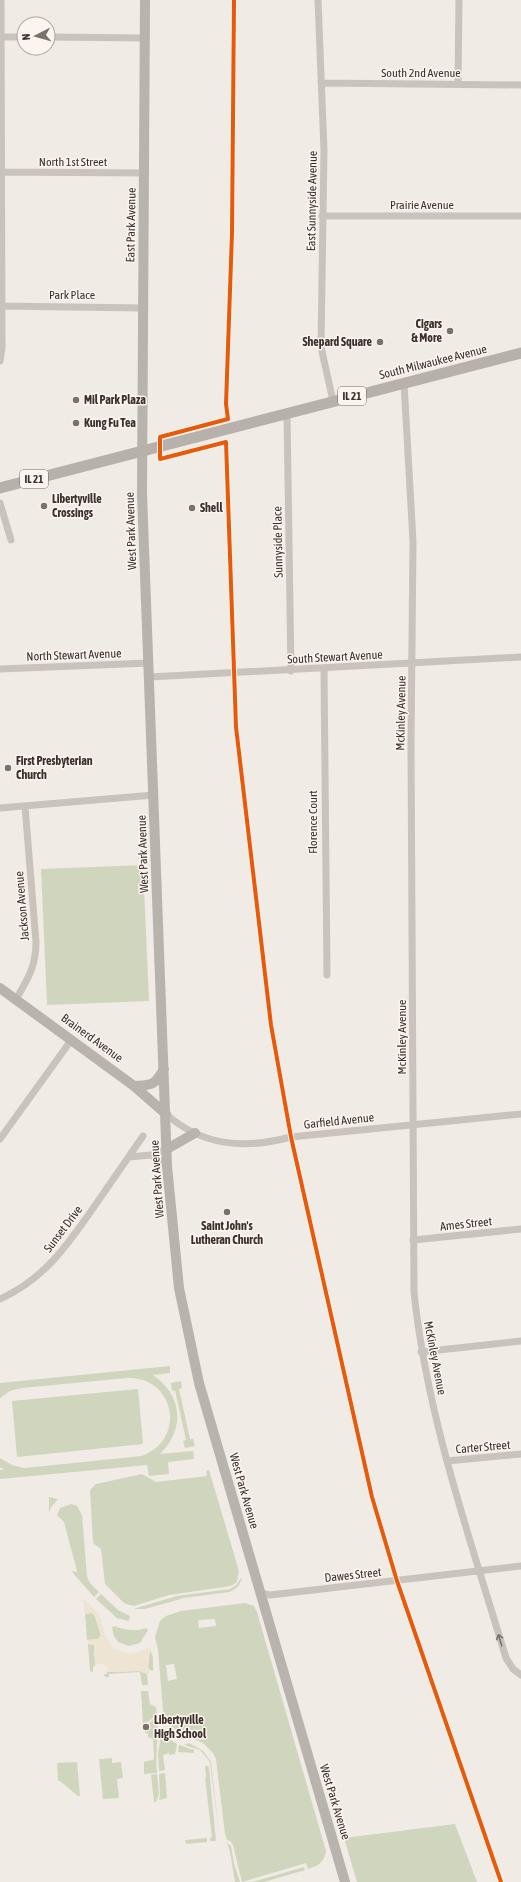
<svg xmlns="http://www.w3.org/2000/svg" width="521" height="1882" font-family="'Asap Condensed',sans-serif">
  <style>
    .green { fill: #d0d6be; fill-rule: evenodd }
    .plaza { fill: #eee4d4 }
    .lines { fill: none; stroke-linecap: round; stroke-linejoin: round }
    .street { stroke: #c9c3bc; stroke-width: 7 }
    .secondary { stroke: #b9b3ad; stroke-width: 10 }
    .primary { stroke: #b8b1ab; stroke-width: 11 }
    .cycleway-casing { stroke: #fbf5ed; stroke-width: 6 }
    .cycleway { stroke: #e8590c; stroke-width: 4 }
    .oneway { stroke: #7b726c }
    .poi-dot { fill: #7a716b; stroke: #fbf5ed; stroke-width: 1.5 }
    .labels { text-anchor: middle; dominant-baseline: central; stroke-width: 3; stroke-linejoin: round; paint-order: stroke }
    .shield { fill: #fbf5ed; stroke: #756b64; stroke-width: 1 }
    .shield-label { font-size: 11px; font-weight: bold; fill: #3b302a }
    .street-label { font-size: 12px; fill: #3b302a; stroke: #fbf5ed }
    .poi-label { font-size: 12px; font-weight: bold; fill: #3b302a; stroke: #fbf5ed; text-anchor: start }
  </style>
  <rect width="100%" height="100%" fill="#f0ebe4"/>
  <path class="green" d="M143 865 149 1001 47 1005 41 869Z
    M170 1366V1373L153 1375C182 1395 186 1428 160 1454L193 1451 194 1459 168 1462 169 1474 149 1476 147 1465 0 1479V1470H4L0 1467V1458L12 1465 24 1468 142 1456C187 1439 175 1376 127 1378L22 1388 10 1391 0 1398V1383Z
    M181 1381 182 1388 179 1389 190 1439H193L195 1446 185 1448 183 1441 186 1440 175 1390 172 1391 171 1383Z
    M138 1389 143 1444 17 1457 12 1401Z
    M209 1470 239 1571 237 1582 231 1586 169 1595 134 1606 126 1604 122 1601 105 1584 101 1549 93 1543 90 1490 96 1484 142 1474 156 1482 207 1476 206 1471Z
    M49 1497 58 1499 51 1507 49 1513Z
    M71 1504 77 1506 82 1515 87 1577 90 1583 99 1592 94 1597 72 1572 73 1571 76 1572 77 1571 64 1522 57 1515 60 1508Z
    M241 1578H242C240 1585 236 1590 229 1592L184 1598 145 1609H133L177 1596 230 1589 236 1585Z
    M101 1594 118 1610 130 1616 129 1621 117 1618 96 1599Z
    M245 1603 254 1606 257 1612 326 1851C324 1862 319 1866 308 1869L306 1863 242 1882 233 1845 230 1841 227 1840 225 1834 216 1759 213 1753 203 1743 179 1732 167 1723 163 1710 158 1650 155 1637 160 1621 166 1616 181 1611ZM215 1619 216 1626 199 1628 198 1620ZM174 1664 177 1679 168 1681 166 1665Z
    M92 1613 97 1619 101 1636 98 1639 87 1640 85 1614Z
    M114 1626C125 1630 135 1632 146 1628L148 1630 140 1643 129 1646 118 1642 114 1636 112 1627Z
    M88 1644 94 1645 95 1666 93 1667V1672L90 1671Z
    M150 1650 153 1657V1671L148 1669Z
    M139 1671 147 1674 148 1685H142L140 1672 109 1674V1677H105L104 1674H107V1672Z
    M141 1691H148L150 1704 156 1707 157 1715 145 1724H143Z
    M157 1717C159 1736 155 1754 157 1773L144 1774V1761L146 1762 147 1761 153 1760 154 1758 153 1739 148 1737V1733H145V1727H148V1724Z
    M161 1734 177 1744 175 1754 169 1755V1753L163 1755 165 1770 159 1771 158 1754Z
    M189 1743 203 1751 211 1762 220 1841 210 1762 200 1750 184 1745Z
    M179 1745 194 1750V1753L178 1752Z
    M112 1758V1763L121 1762 123 1778 117 1779 119 1798 103 1799 99 1759Z
    M77 1762 80 1796H78L60 1781H58L57 1763Z
    M205 1766H208L209 1768 216 1841H210V1838L212 1837 205 1778H206Z
    M165 1773 167 1798 159 1800 160 1795 159 1774Z
    M157 1774 159 1794 156 1802H154L151 1775Z
    M455 1824 477 1882H357L344 1838Z
    M207 1838V1842L186 1844 185 1840Z
    M227 1843 231 1846 234 1864 240 1882H235L230 1852Z
    M304 1867 305 1870 264 1882H252Z"/>
  <path class="plaza" d="M83 1598 99 1614 106 1637 114 1649 130 1654 149 1648 150 1650 148 1663 149 1674 139 1671 107 1672 109 1668H107L106 1665 103 1666V1664H96L95 1666 94 1645 88 1644 87 1640 98 1639 101 1635 94 1615 92 1613 85 1614Z"/>
  <g class="lines">
    <path class="street" d="M318 0 324 150 321 347 333 401
      M0 37H24
      M48 37 146 38
      M321 83 521 85
      M458 84 459 0
      M0 172 145 173
      M322 216H521
      M0 306 143 308
      M0 361 2 348 1 0
      M404 383 413 541 411 745 414 1292C427 1418 470 1538 506 1658L513 1669 521 1675
      M287 413 291 671
      M0 503 11 540
      M0 669 149 663
      M324 669 327 975
      M150 677 521 657
      M0 808 154 795
      M16 999C28 979 36 966 36 942L25 806
      M166 1114C203 1147 246 1149 291 1137L521 1114
      M0 1139 72 1039
      M151 1155 167 1166
      M129 1157 151 1155 167 1149
      M413 1240 521 1229
      M0 1299C45 1279 69 1243 96 1204 112 1181 127 1159 143 1136
      M421 1352 521 1341
      M447 1461 521 1454
      M260 1593 270 1595 521 1566"/>
    <path class="secondary" d="M145 0 142 494 167 1166 179 1288 199 1383 345 1882
      M0 988 134 1086 166 1114
      M134 1086C153 1085 155 1085 164 1069
      M167 1149 195 1133"/>
    <path class="primary" d="M0 488 521 353"/>
    <g class="cycleway-casing">
      <path id="cycleway" d="M234 0 232 233 226 404 228 419 160 437V459L226 442 236 727 271 1025 291 1137 372 1497 397 1581 501 1882"/>
    </g>
    <use href="#cycleway" class="cycleway"/>
  </g>
  <defs><path id="oneway-shaft" d="M-6 0H5M1.5-3L5.5 0L1.5 3" fill="none" stroke-width="1.6" stroke-linecap="round" stroke-linejoin="round"/></defs>
  <use class="oneway" href="#oneway-shaft" transform="translate(500 1640) rotate(-107)"/>
  <g class="poi-dot">
    <circle cx="450" cy="331" r="4"/>
    <circle cx="380" cy="342" r="4"/>
    <circle cx="76" cy="400" r="4"/>
    <circle cx="76" cy="423" r="4"/>
    <circle cx="44" cy="506" r="4"/>
    <circle cx="192" cy="508" r="4"/>
    <circle cx="8" cy="768" r="4"/>
    <circle cx="227" cy="1212" r="4"/>
    <circle cx="146" cy="1727" r="4"/>
  </g>
  <g class="labels">
    <g class="shield">
      <rect x="338" y="387" width="28" height="18" rx="3"/>
      <rect x="20" y="470" width="28" height="18" rx="3"/>
    </g>
    <g class="shield-label">
      <text x="352" y="396">IL 21</text>
      <text x="34" y="479">IL 21</text>
    </g>
    <g class="street-label">
      <text x="421" y="73">South 2nd Avenue</text>
      <text x="73" y="162">North 1st Street</text>
      <text transform="translate(312 201) rotate(-89)">East Sunnyside Avenue</text>
      <text x="422" y="205">Prairie Avenue</text>
      <text transform="translate(131 225) rotate(-89)">East Park Avenue</text>
      <text x="72" y="295">Park Place</text>
      <text transform="translate(433 362) rotate(-14)">South Milwaukee Avenue</text>
      <text transform="translate(131 531) rotate(-92)">West Park Avenue</text>
      <text transform="translate(278 542) rotate(-91)">Sunnyside Place</text>
      <text transform="translate(74 655) rotate(-2)">North Stewart Avenue</text>
      <text transform="translate(335 657) rotate(-3)">South Stewart Avenue</text>
      <text transform="translate(401 713) rotate(-89)">McKinley Avenue</text>
      <text transform="translate(313 822) rotate(-90)">Florence Court</text>
      <text transform="translate(143 854) rotate(-92)">West Park Avenue</text>
      <text transform="translate(22 906) rotate(-95)">Jackson Avenue</text>
      <text transform="translate(402 1037) rotate(-90)">McKinley Avenue</text>
      <text transform="translate(92 1038) rotate(36)">Brainerd Avenue</text>
      <text transform="translate(339 1121) rotate(-6)">Garfield Avenue</text>
      <text transform="translate(157 1179) rotate(-94)">West Park Avenue</text>
      <text transform="translate(466 1224) rotate(-6)">Ames Street</text>
      <text transform="translate(63 1229) rotate(-53)">Sunset Drive</text>
      <text transform="translate(435 1358) rotate(79)">McKinley Avenue</text>
      <text transform="translate(483 1447) rotate(-5)">Carter Street</text>
      <text transform="translate(244 1491) rotate(74)">West Park Avenue</text>
      <text transform="translate(353 1575) rotate(-6)">Dawes Street</text>
      <text transform="translate(335 1802) rotate(73)">West Park Avenue</text>
    </g>
    <g class="poi-label">
      <text x="442" y="324" text-anchor="end">Cigars<tspan x="442" dy="14">&amp; More</tspan></text>
      <text x="372" y="342" text-anchor="end">Shepard Square</text>
      <text x="84" y="400">Mil Park Plaza</text>
      <text x="84" y="423">Kung Fu Tea</text>
      <text x="52" y="499">Libertyville<tspan x="52" dy="14">Crossings</tspan></text>
      <text x="200" y="508">Shell</text>
      <text x="16" y="761">First Presbyterian<tspan x="16" dy="14">Church</tspan></text>
      <text x="227" y="1226" text-anchor="middle">Saint John's<tspan x="227" dy="14">Lutheran Church</tspan></text>
      <text x="154" y="1720">Libertyville<tspan x="154" dy="14">High School</tspan></text>
    </g>
  </g>
  <g transform="translate(36 36) rotate(264)"><circle r="19" fill="#fbf5ed" stroke="#aea69f"/>
  <path d="M0-3L7 15L0 10L-7 15Z" fill="#7a716b"/>
  <text y="-6" font-size="11" font-weight="bold" text-anchor="middle" fill="#3b302a">N</text>
  </g>
</svg>
